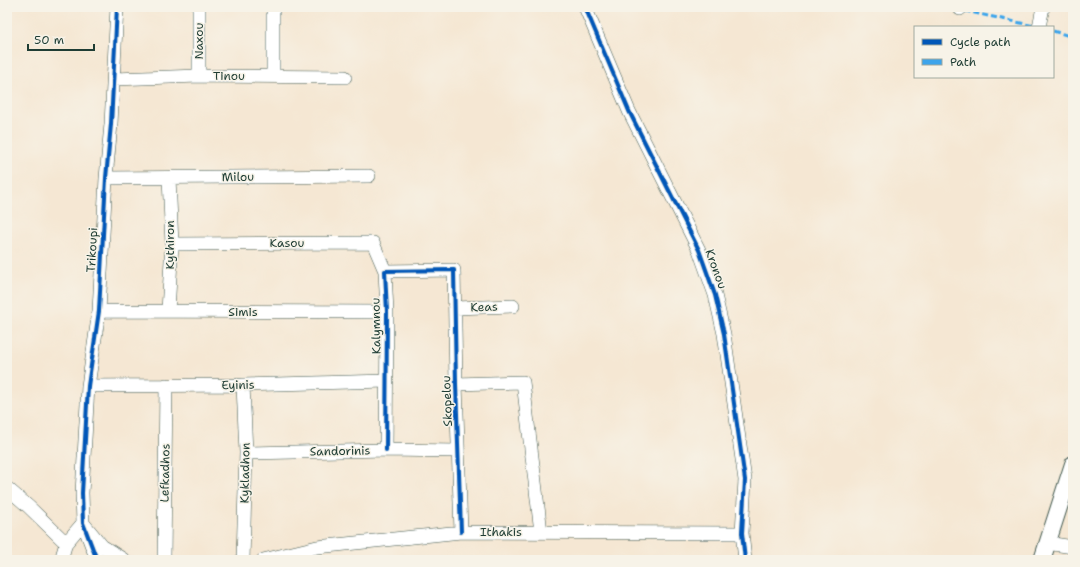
<svg xmlns="http://www.w3.org/2000/svg" width="1080" height="567" font-family="'Shantell Sans',sans-serif">
  <style>
    .lines { fill: none; stroke-linecap: round; stroke-linejoin: round }
    .minor-casing { stroke: #3f564c; stroke-width: 14 }
    .major-casing { stroke: #3f564c; stroke-width: 18 }
    .minor { stroke: #fff; stroke-width: 13 }
    .major { stroke: #fff; stroke-width: 16 }
    .quiet { stroke: #3da4eb; stroke-width: 3; stroke-dasharray: 6 3; stroke-linecap: butt }
    .cycleway-casing { stroke: #f7f3e8; stroke-width: 6 }
    .cycleway { stroke: #0057b8; stroke-width: 4 }
    .labels { text-anchor: middle; dominant-baseline: central; stroke-width: 3; stroke-linejoin: round; paint-order: stroke }
    .street-label { font-size: 12px; fill: #1f3d34; stroke: #f7f3e8 }
  </style>
  <rect width="100%" height="100%" fill="#f7f3e8"/>
  <filter id="ink" filterUnits="userSpaceOnUse"><feTurbulence type="fractalNoise" baseFrequency=".025" numOctaves="2"/><feDisplacementMap in="SourceGraphic" scale="8" xChannelSelector="R" yChannelSelector="G"/><feConvolveMatrix kernelMatrix="1 2 1 2 8 2 1 2 1" color-interpolation-filters="sRGB"/></filter>
  <filter id="wash" filterUnits="userSpaceOnUse"><feTurbulence type="fractalNoise" baseFrequency=".012" numOctaves="4" result="noise"/><feDisplacementMap in="SourceGraphic" scale="16" xChannelSelector="R" yChannelSelector="G"/><feGaussianBlur stdDeviation="0.9" result="paint"/><feColorMatrix in="noise" values="0 0 0 0 0 0 0 0 0 0 0 0 0 0 0 0 0 1.4 0 .05"/><feComposite in="paint" operator="in"/></filter>
  <g filter="url(#wash)">
    <rect width="100%" height="100%" fill="#f5e7d3"/>
  </g>
  <g filter="url(#ink)">
    <g class="lines">
      <g class="minor-casing">
        <path id="minor" d="M199 7V76
          M585 7 629 111 699 250 715 295 724 334 745 480 742 533 745 560
          M960 9 961 7
          M1039 27 1043 7
          M273 76V7
          M114 79 199 76 345 77
          M106 178 369 176
          M172 244 373 243 385 271
          M455 308 513 306
          M99 311 387 312
          M168 311 172 244 169 178
          M456 384 523 382 541 532
          M243 385 246 453 243 560
          M88 386 243 385 387 381
          M386 450 387 312 385 271 454 270 456 384 461 532
          M246 453 386 450 458 451
          M7 488 29 507 66 543
          M1047 543 1073 547
          M61 560 66 543 83 523 102 546 124 560
          M97 560 83 523 82 493 88 386 99 311 106 178 111 124 117 7
          M164 560 166 385
          M263 560 317 547 461 532 742 533"/>
      </g>
      <g class="major-casing">
        <path id="major" d="M1042 560 1073 464"/>
      </g>
      <use href="#minor" class="minor"/>
      <use href="#major" class="major"/>
      <path class="quiet" d="M947 7 1039 27
        M1053 31 1073 37"/>
      <g class="cycleway-casing">
        <path id="cycleway" d="M585 7 629 111 699 250 715 295 724 334 745 480 742 533 745 560
          M386 450 387 312 385 271 454 270 456 384 461 532
          M97 560 83 523 82 493 88 386 99 311 106 178 111 124 117 7"/>
      </g>
      <use href="#cycleway" class="cycleway"/>
    </g>
  </g>
  <g class="labels">
    <g class="street-label">
      <text transform="translate(199 41) rotate(-90)">Naxou</text>
      <text x="229" y="76">Tinou</text>
      <text transform="translate(238 177) rotate(-1)">Milou</text>
      <text x="287" y="243">Kasou</text>
      <text transform="translate(170 245) rotate(-90)">Kythiron</text>
      <text transform="translate(92 250) rotate(-87)">Trikoupi</text>
      <text transform="translate(716 269) rotate(70)">Kronou</text>
      <text transform="translate(484 307) rotate(-2)">Keas</text>
      <text x="243" y="312">Simis</text>
      <text transform="translate(376 326) rotate(-91)">Kalymnou</text>
      <text transform="translate(238 385) rotate(-1)">Eyinis</text>
      <text transform="translate(447 401) rotate(-92)">Skopelou</text>
      <text transform="translate(340 451) rotate(-1)">Sandorinis</text>
      <text transform="translate(165 473) rotate(-89)">Lefkadhos</text>
      <text transform="translate(245 473) rotate(-89)">Kykladhon</text>
      <text x="501" y="532">Ithakis</text>
    </g>
  </g>
  <rect width="1080" height="567" fill="none" stroke="#f7f3e8" stroke-width="24"/>
  <rect x="914" y="26" width="140" height="52" fill="#f7f3e8" stroke="#a1aaa0"/>
  <rect x="922" y="39" width="20" height="6" fill="#0057b8" stroke="#a1aaa0"/>
  <text x="950" y="46" font-size="12" fill="#1f3d34">Cycle path</text>
  <rect x="922" y="59" width="20" height="6" fill="#3da4eb" stroke="#a1aaa0"/>
  <text x="950" y="66" font-size="12" fill="#1f3d34">Path</text>
  <path d="M28 44v6h66v-6" fill="none" stroke="#1f3d34" stroke-width="2"/>
  <text x="34" y="44" font-size="12" fill="#1f3d34" stroke="#f7f3e8" stroke-width="3" paint-order="stroke">50 m</text>
</svg>
